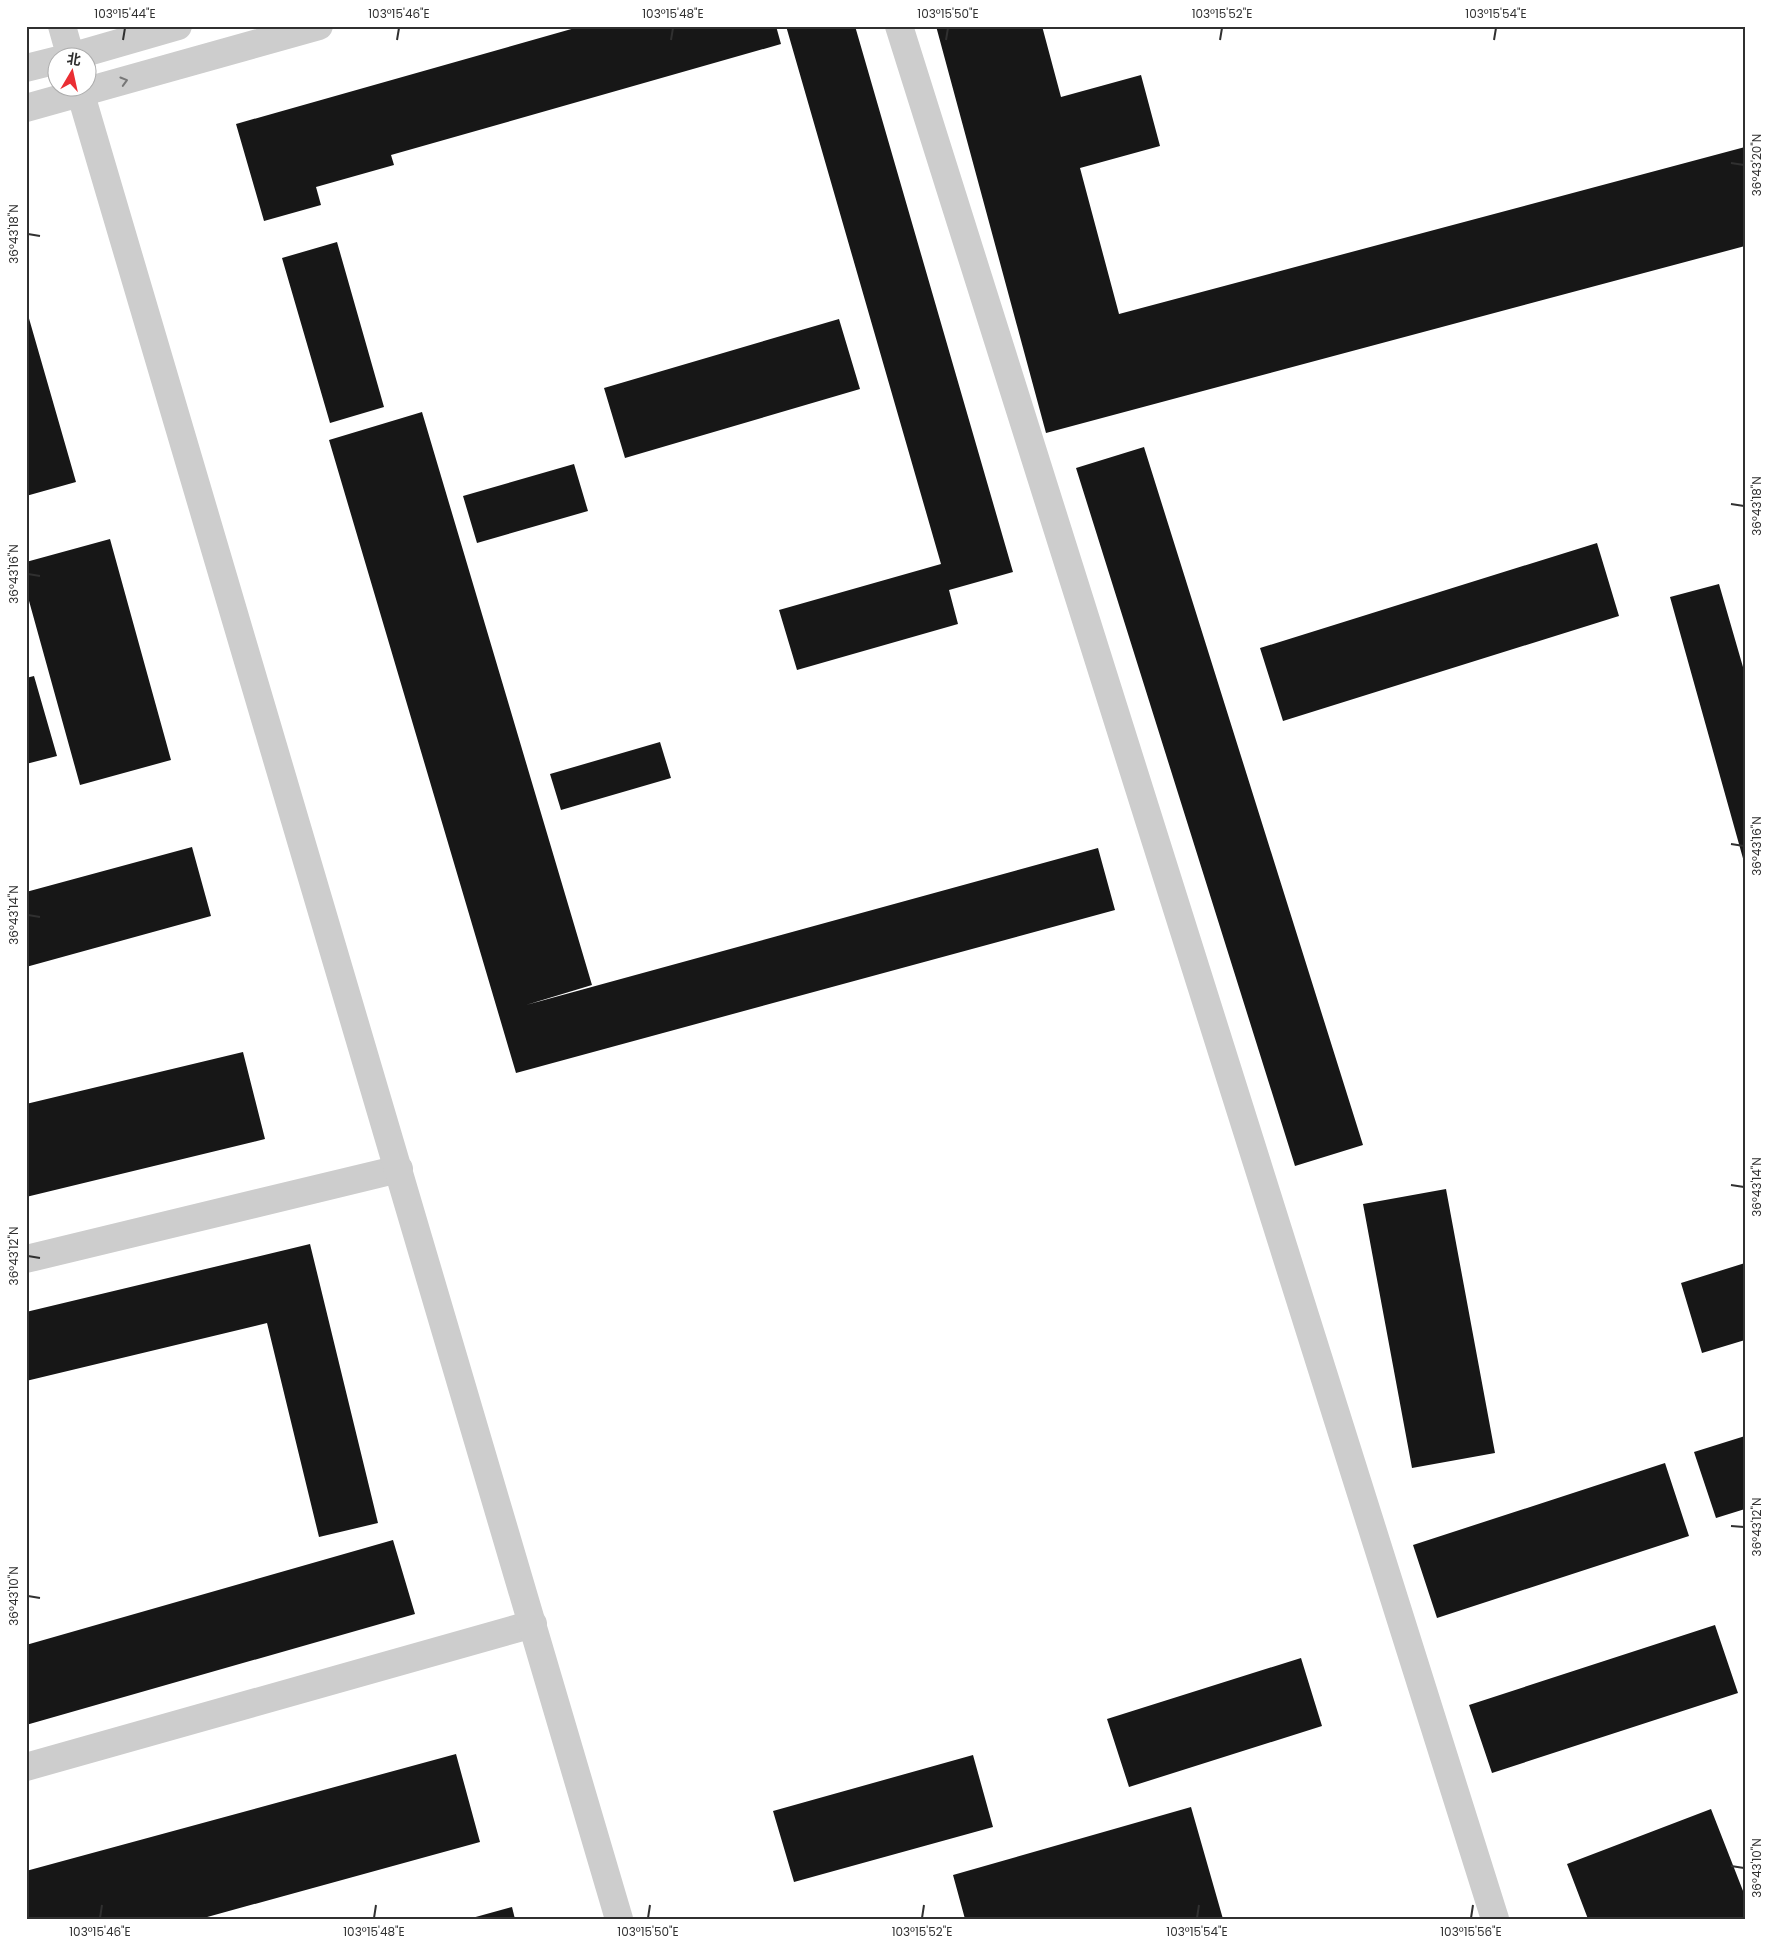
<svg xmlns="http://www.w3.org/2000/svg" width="1771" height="1945" font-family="Poppins,'Noto Sans SC',sans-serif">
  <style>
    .building { fill: #171717 }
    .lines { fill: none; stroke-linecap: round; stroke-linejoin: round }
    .minor { stroke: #cdcdcd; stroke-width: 28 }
    .tertiary { stroke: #cdcdcd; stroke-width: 28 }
    .oneway { stroke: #777 }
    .ticks { fill: none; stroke: #303030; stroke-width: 2 }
    .neatline { fill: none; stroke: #303030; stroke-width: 2 }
    .ticks-label { font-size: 12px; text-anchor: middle; fill: #303030 }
  </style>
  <rect width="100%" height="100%" fill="#fff"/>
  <path class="building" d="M582 26H776L781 44 391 155 394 165 316 187 321 205 264 221 236 124Z
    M786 26H855L1013 572 949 590 958 624 797 670 779 610 941 564Z
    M936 26H1042L1061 97 1141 75 1160 146 1080 168 1119 314 1745 147V246L1046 433Z
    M337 242 384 407 330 423 282 258Z
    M26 308 76 482 26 496Z
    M839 319 860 389 625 458 604 388Z
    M422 412 592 985 526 1005 1098 848 1115 910 516 1073 329 440Z
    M1144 447 1363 1145 1295 1166 1076 468Z
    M574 464 588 511 477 543 463 496Z
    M110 539 171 760 80 785 26 590V562Z
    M1597 543 1619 616 1283 721 1260 648Z
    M1719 584 1745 674 1744 862 1670 597Z
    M34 676 57 756 26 764V678Z
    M660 742 671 778 561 810 550 774Z
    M192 847 211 916 26 967V892Z
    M243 1052 265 1139 26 1197V1104Z
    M1446 1189 1495 1453 1412 1468 1363 1204Z
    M310 1244 378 1523 319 1537 267 1323 26 1381V1312Z
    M1745 1263V1340L1702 1353 1681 1283Z
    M1745 1436V1509L1716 1518 1694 1452Z
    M1665 1463 1689 1536 1437 1618 1413 1545Z
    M393 1540 415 1614 26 1725V1645Z
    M1715 1625 1738 1693 1492 1773 1469 1705Z
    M1301 1658 1322 1726 1129 1787 1107 1719Z
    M456 1754 480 1842 200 1919H26V1871Z
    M973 1755 993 1827 794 1882 773 1811Z
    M1191 1807 1223 1919H965L953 1875Z
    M1711 1809 1745 1896V1919H1588L1567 1864Z
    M512 1907 515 1919H472V1918Z"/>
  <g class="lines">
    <path class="minor" d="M899 26 1495 1919
      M26 1259 399 1169
      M26 1767 533 1624"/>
    <path class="tertiary" d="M62 26 71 58
      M67 58 178 26
      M26 68 58 60
      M79 88 619 1919
      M26 108 319 26"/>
  </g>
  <defs><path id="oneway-chevron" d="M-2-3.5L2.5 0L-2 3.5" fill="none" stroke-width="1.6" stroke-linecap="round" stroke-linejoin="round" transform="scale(1.25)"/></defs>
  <use class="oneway" href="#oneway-chevron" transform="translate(124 81) rotate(-16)"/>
  <path class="ticks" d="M123 40 125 28M397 40 399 28M671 40 673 28M946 40 948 28M1220 40 1222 28M1494 40 1496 28M1731 163 1744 165M28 234 40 236M1731 504 1744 506M28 574 40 576M1731 844 1744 846M28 915 40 917M1731 1185 1744 1187M28 1256 40 1258M1731 1526 1744 1527M28 1596 40 1598M1731 1866 1744 1868M100 1918 102 1905M374 1918 376 1905M648 1918 650 1905M922 1918 924 1905M1197 1918 1199 1905M1471 1918 1473 1905"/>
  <rect width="1771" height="1945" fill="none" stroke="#ffffff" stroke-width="55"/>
  <g transform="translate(72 72) rotate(9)"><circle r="24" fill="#ffffff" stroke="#acacac"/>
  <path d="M0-4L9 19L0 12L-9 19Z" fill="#ea2e33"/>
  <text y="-8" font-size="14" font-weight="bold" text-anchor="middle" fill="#303030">北</text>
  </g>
  <rect x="28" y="28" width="1716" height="1890" class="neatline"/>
  <g class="ticks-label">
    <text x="125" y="18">103°15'44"E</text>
    <text x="399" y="18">103°15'46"E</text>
    <text x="673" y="18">103°15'48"E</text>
    <text x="948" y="18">103°15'50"E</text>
    <text x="1222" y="18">103°15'52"E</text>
    <text x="1496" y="18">103°15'54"E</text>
    <text transform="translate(1757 165) rotate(-90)" y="4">36°43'20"N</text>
    <text transform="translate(14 234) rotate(-90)" y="4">36°43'18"N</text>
    <text transform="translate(1757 506) rotate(-90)" y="4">36°43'18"N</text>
    <text transform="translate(14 574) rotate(-90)" y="4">36°43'16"N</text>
    <text transform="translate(1757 846) rotate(-90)" y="4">36°43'16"N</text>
    <text transform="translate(14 915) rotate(-90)" y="4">36°43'14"N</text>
    <text transform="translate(1757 1187) rotate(-90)" y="4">36°43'14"N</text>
    <text transform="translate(14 1256) rotate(-90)" y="4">36°43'12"N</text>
    <text transform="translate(1757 1527) rotate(-90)" y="4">36°43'12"N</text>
    <text transform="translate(14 1596) rotate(-90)" y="4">36°43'10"N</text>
    <text transform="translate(1757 1868) rotate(-90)" y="4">36°43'10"N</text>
    <text x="100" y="1936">103°15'46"E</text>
    <text x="374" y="1936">103°15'48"E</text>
    <text x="648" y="1936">103°15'50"E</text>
    <text x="922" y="1936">103°15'52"E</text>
    <text x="1197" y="1936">103°15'54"E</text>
    <text x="1471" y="1936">103°15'56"E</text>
  </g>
</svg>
